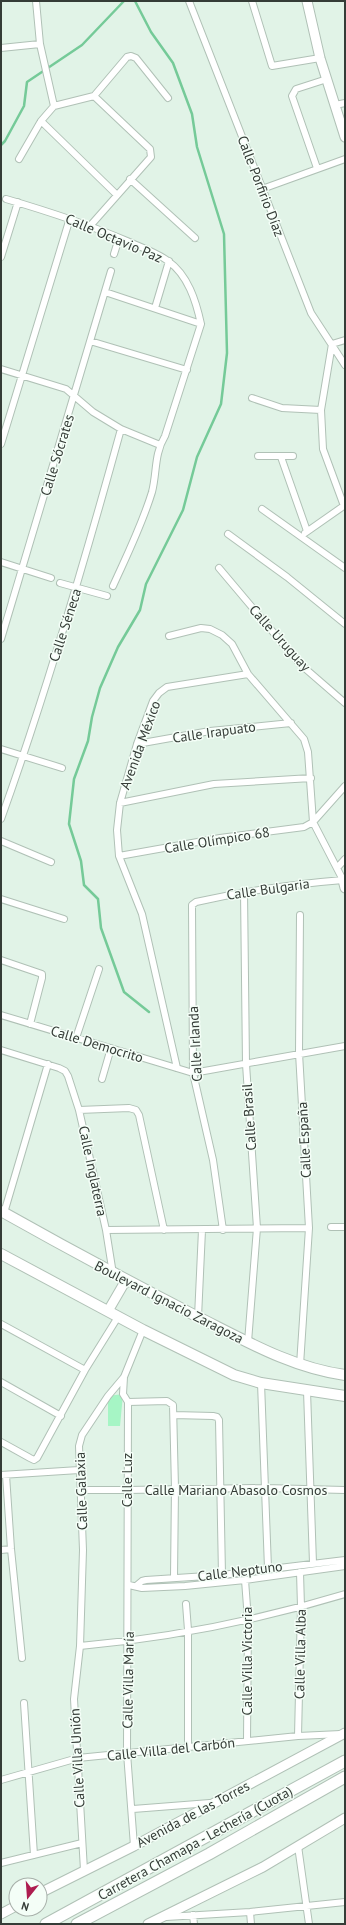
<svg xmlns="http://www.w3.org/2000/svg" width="346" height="1925" font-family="'PT Sans',sans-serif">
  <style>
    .green { fill: #a6f5c5 }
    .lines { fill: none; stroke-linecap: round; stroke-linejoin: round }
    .stream { stroke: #75ca98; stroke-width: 2.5 }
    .street-casing { stroke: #b0c1b6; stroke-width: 8 }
    .secondary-casing { stroke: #b0c1b6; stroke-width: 11 }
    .primary-casing { stroke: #b0c1b6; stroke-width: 12 }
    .highway-casing { stroke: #b0c1b6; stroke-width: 13 }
    .street { stroke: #fff; stroke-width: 6 }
    .secondary { stroke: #fff; stroke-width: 9 }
    .primary { stroke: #fff; stroke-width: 10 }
    .highway { stroke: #fff; stroke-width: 11 }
    .labels { text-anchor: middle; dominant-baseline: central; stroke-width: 3; stroke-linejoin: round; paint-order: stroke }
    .street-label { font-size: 14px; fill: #353c37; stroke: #f4fef7 }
  </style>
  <rect width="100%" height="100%" fill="#e1f3e7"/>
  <path class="green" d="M123 1394 120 1426H108V1396Z"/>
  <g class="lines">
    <path class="stream" d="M135 1 151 32 173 63 192 114 197 147 224 234 227 353 221 404 197 457 183 510 146 584 140 610 118 647 100 688 92 717 88 741 74 779 69 824 81 861 84 885 98 899 101 928 124 992 149 1012
      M1 145 5 141 24 106 27 82 82 45 124 1"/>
    <g class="street-casing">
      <path id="street" d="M36 1 40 44 54 106
        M189 1 311 313 345 365
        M252 1 272 66 320 58
        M1 48 40 44
        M94 96 127 57 131 56 136 58 168 98
        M335 105 345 103
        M54 106 94 96 150 149 151 157 90 226
        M41 121 117 195
        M19 159 41 121 54 106
        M317 168 292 96 296 89 327 79
        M130 179 195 238
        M262 189 345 159
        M6 199C47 211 87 224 127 241 140 247 156 252 168 261 188 275 196 301 201 324L165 436C154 454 157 473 152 492 142 525 127 555 113 586
        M114 254 119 238
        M1 257 18 202
        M105 292 201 324
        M155 308 169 261
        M90 341 187 370
        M1 369 66 389 93 412 121 429 160 445
        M252 398 282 408 321 410
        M1 444 70 218
        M258 456H293
        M281 457 307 531
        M344 506 323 449 321 410 332 344 345 340
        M262 509 345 568
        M305 533 345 505
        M228 534 287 577 345 624
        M1 562 51 578
        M219 568 300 664 345 703
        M60 583 107 596
        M169 636 201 628 210 629 222 635 232 644 248 674 304 739 308 752 313 822 343 880C293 884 245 891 196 902L192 905 193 1073 213 1160 223 1230
        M1 639 111 271
        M137 744 210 731 291 723
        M1 749 62 768
        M120 803 214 784 311 778
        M1 819C47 691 85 560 121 429
        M1 841 51 862
        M119 856 220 838 304 827 313 822 345 786
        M337 868 345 859
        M244 891 246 1064 257 1228 248 1342
        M1 899 64 919
        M300 915 299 1053 309 1228 300 1365
        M1 960 42 974V978L30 1024
        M1 1015 193 1073 345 1046
        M76 1038 99 969
        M1 1050 59 1068 65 1071 68 1076 79 1110 106 1230 113 1274
        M177 1068 142 914 119 856 117 830 120 803 137 744 153 701 159 693 167 687 248 674
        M102 1079 111 1048
        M79 1110 129 1108 136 1110 139 1115 164 1230
        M4 1213 48 1064
        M331 1227H345
        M106 1230 309 1228
        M198 1317 202 1230
        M1 1324 85 1370
        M124 1377 123 1394 128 1402 127 1753 134 1846
        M1 1382 61 1416
        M261 1383 268 1568
        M307 1391 313 1563
        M128 1402 167 1401 173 1405 175 1488 174 1578
        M174 1415 213 1416 217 1417 219 1420 222 1575
        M1 1442 30 1458 34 1460 37 1458 85 1370 118 1317
        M1 1475 79 1470
        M6 1475 11 1549 22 1658
        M81 1490H122
        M126 1490 264 1488 345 1490
        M1 1550 11 1549
        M245 1580 248 1620 247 1741
        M129 1585 142 1588 185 1586 245 1580 345 1566
        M136 1586 142 1581 146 1580 222 1575 345 1560
        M186 1604 188 1630V1747
        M80 1646C170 1638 259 1620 345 1594
        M24 1703 34 1855
        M298 1736 301 1607 300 1572
        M1 1780 78 1758 298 1736 341 1734
        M133 1809 210 1803
        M298 1846 309 1924
        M1 1863 82 1843
        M84 1870 74 1699 80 1646 83 1550 79 1446 82 1435 108 1396 124 1377 143 1330
        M250 1912 251 1924
        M193 1915 194 1924
        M166 1917 250 1912 345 1902"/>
    </g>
    <g class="secondary-casing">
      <path id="secondary" d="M307 1 320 58 345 137
        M345 880H343L345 888
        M108 1311 126 1280
        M40 1893 134 1846 345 1733
        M1 1914 16 1906
        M148 1924 263 1867 345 1818"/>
    </g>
    <g class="primary-casing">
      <path id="primary" d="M1 1211C65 1247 130 1282 196 1316 244 1340 292 1368 345 1375
        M1 1254 143 1330 234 1375 261 1383 345 1396"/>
    </g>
    <g class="highway-casing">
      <path id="highway" d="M46 1924 345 1761
        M77 1924 209 1854 345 1777"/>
    </g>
    <use href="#street" class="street"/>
    <use href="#secondary" class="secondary"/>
    <use href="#primary" class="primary"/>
    <use href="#highway" class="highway"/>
  </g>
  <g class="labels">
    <g class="street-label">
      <text transform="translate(261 186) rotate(69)">Calle Porfirio Díaz</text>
      <text transform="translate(114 238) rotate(23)">Calle Octavio Paz</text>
      <text transform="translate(57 455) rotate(-73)">Calle Sócrates</text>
      <text transform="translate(65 625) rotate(-72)">Calle Séneca</text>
      <text transform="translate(280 638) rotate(48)">Calle Uruguay</text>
      <text transform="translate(214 732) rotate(-8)">Calle Irapuato</text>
      <text transform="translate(140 745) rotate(-70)">Avenida México</text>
      <text transform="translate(217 840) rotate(-9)">Calle Olímpico 68</text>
      <text transform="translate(268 889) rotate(-8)">Calle Bulgaria</text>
      <text transform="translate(97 1044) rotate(17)">Calle Democrito</text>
      <text transform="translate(195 1044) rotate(-93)">Calle Irlanda</text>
      <text transform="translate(249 1117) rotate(-94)">Calle Brasil</text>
      <text transform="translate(304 1140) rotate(-93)">Calle España</text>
      <text transform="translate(93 1171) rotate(78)">Calle Inglaterra</text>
      <text transform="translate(169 1302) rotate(27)">Boulevard Ignacio Zaragoza</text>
      <text transform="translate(127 1480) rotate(-90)">Calle Luz</text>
      <text x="236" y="1490">Calle Mariano Abasolo Cosmos</text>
      <text transform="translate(81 1491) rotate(-92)">Calle Galaxia</text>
      <text transform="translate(240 1571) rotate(-7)">Calle Neptuno</text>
      <text transform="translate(300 1654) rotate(-89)">Calle Villa Alba</text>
      <text transform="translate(247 1661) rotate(-90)">Calle Villa Victoria</text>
      <text transform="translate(128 1680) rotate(-89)">Calle Villa María</text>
      <text transform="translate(171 1749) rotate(-6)">Calle Villa del Carbón</text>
      <text transform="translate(77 1758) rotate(-93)">Calle Villa Unión</text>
      <text transform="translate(193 1814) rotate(-28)">Avenida de las Torres</text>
      <text transform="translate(195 1843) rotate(-29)">Carretera Chamapa - Lechería (Cuota)</text>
    </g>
  </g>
  <rect width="346" height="1925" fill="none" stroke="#353c37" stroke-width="4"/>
  <g transform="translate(28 1897) rotate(197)"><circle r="19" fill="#f4fef7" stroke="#a8b0aa"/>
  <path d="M0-3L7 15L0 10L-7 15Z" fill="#ae1d50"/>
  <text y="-6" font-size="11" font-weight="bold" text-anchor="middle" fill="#353c37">N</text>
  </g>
</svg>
